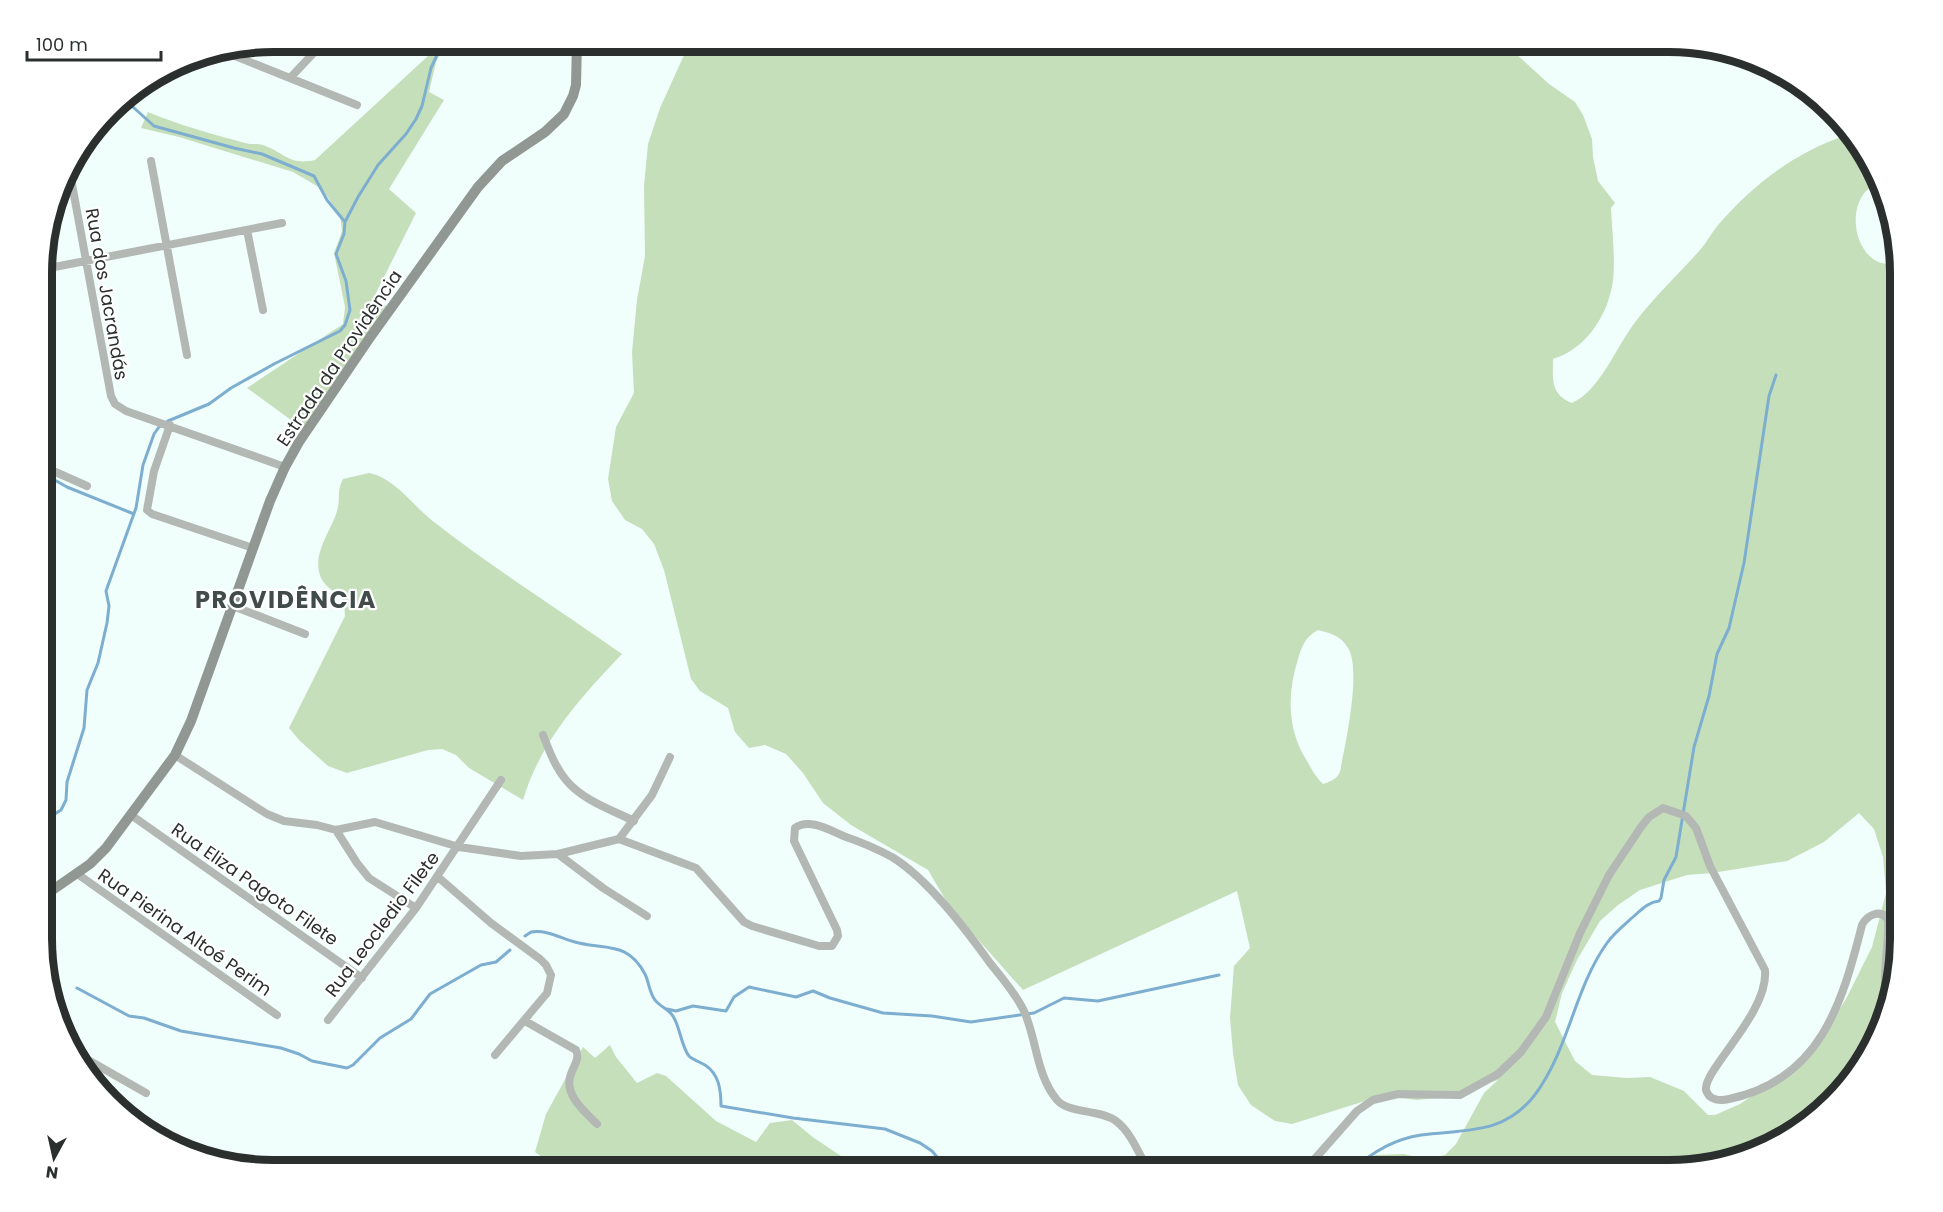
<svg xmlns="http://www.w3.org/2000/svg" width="1943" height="1212" font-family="Poppins,sans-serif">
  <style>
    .green { fill: #c6dfbb; fill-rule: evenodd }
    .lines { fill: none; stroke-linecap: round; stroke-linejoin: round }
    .stream { stroke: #7daed0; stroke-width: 3 }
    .street { stroke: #b3b8b5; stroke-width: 8 }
    .secondary { stroke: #919894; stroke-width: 10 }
    .labels { text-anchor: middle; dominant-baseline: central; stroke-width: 4.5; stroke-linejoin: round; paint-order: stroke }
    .street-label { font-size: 18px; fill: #2b302f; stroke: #fff }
    .district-label { font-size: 24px; font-weight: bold; letter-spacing: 1.5px; fill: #404b4a; stroke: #fff }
    .rim { fill: none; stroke: #2b302f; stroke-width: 8 }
  </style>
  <rect width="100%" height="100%" fill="#f0fefc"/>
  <path class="green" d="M435 42H446L436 62 429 92 444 100 389 189 416 213 374 297 391 310 306 431 247 388 343 324 345 307 334 253 342 231 340 215 322 189 293 172 179 137 141 128 148 112C179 125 212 134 245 143 251 145 258 143 263 145 284 152 289 166 315 160L428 56Z
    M690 42H1503L1549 84 1575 102 1583 115 1592 139 1593 157 1598 181 1615 203 1611 208C1612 232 1617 269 1611 291 1604 321 1583 350 1553 359 1553 379 1550 394 1572 403 1600 391 1617 345 1636 321 1655 296 1679 274 1700 250 1707 242 1712 232 1719 224 1753 185 1794 153 1844 136L1845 131 1870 158 1877 182C1874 185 1869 188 1866 191 1841 219 1865 279 1901 260V953L1889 1012 1862 1067 1785 1139 1684 1170H1364L1375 1155 1404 1154 1424 1159 1445 1155 1456 1144 1484 1093 1498 1080 1440 1098 1416 1100 1384 1095 1292 1124 1275 1121 1251 1105 1238 1085 1233 1053 1230 1018 1234 966 1250 948 1237 891 1023 990 951 909 928 870 851 825 823 803 803 773 786 754 765 745 749 748 735 732 728 708 700 691 691 679 664 570 654 544 642 529 625 520 612 501 608 479 616 427 634 393 632 352 637 300 645 256 644 186 648 144 660 108ZM1318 630C1331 633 1341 636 1348 648 1361 668 1347 737 1342 761 1341 765 1341 771 1339 774 1335 780 1329 782 1323 784 1316 777 1312 770 1307 761 1287 730 1287 694 1298 659 1302 646 1305 637 1318 630ZM1859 813 1874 829 1883 857 1886 893 1872 947 1847 997 1819 1044 1762 1089 1740 1104 1715 1115H1708L1684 1091 1650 1077 1627 1078 1592 1075 1575 1061 1555 1022 1562 993 1577 960 1600 921 1618 905 1640 890 1687 875 1712 873 1787 861 1824 842Z
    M369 473C395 478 413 506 434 522 494 569 560 610 622 654 581 697 540 742 523 800L469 768 456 755 442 749 428 750 347 773 328 766 300 741 289 728 345 616 344 601C337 593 326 588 321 578 311 554 331 532 337 511 341 499 336 492 343 479Z
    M610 1045 616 1057 637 1083 657 1073 666 1076 716 1121 756 1142 770 1123 792 1120 814 1138 841 1156 901 1161 930 1166 938 1170H560L535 1152 546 1114 583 1047 595 1058Z"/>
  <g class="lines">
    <path class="stream" d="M123 98 154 126 234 148 262 154 314 176 327 200 345 222
      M44 474 67 487 134 514
      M44 821 61 810 66 800 67 782 84 728 87 690 98 663 107 623 109 606 106 591 136 508 143 465 154 434 159 427 168 421 209 404 231 388 274 364 340 331 345 325 350 310 346 281 336 254 344 234 345 222 358 197 378 165 406 134 416 119 422 106 431 68 443 42
      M525 936 531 932C548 929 563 940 579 943 608 950 628 942 645 974 649 982 649 992 655 1000 660 1007 670 1009 674 1018 680 1028 682 1048 689 1056 693 1060 700 1062 705 1065 719 1074 721 1090 721 1106L793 1118 885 1129 920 1143 932 1151 948 1170
      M77 988 129 1016 144 1018 181 1031 281 1048 299 1054 312 1061 347 1068 353 1065 380 1038 411 1019 430 994 481 965 496 962 510 950
      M667 1009 676 1011 693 1006 726 1011 734 997 749 987 796 997 813 991 830 998 883 1013 932 1016 971 1022 1034 1013 1064 998 1098 1001 1219 975
      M1353 1170C1372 1152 1395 1139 1421 1135 1466 1129 1503 1135 1534 1096 1569 1050 1574 989 1607 943 1614 933 1624 925 1633 917 1641 910 1648 902 1659 901L1661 898 1664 880 1676 857 1694 747 1709 696 1717 654 1729 628 1744 563 1769 396 1776 375"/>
    <path class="street" d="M225 52 357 105
      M291 77 324 42
      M151 161 187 355
      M69 168 111 396 115 404 126 411 285 467
      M247 230 263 310
      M44 269 282 223
      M170 425 154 471 147 510 152 514 253 548
      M44 465 51 470 87 486
      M233 606 305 634
      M543 735C549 750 555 767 566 780 582 800 612 810 634 821
      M175 755 267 814 284 821 317 825 336 830 375 822 459 847 521 856 558 854 619 839 696 868 744 922 752 926 819 946H832L838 936 837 930 794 841 795 828C809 817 831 831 846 837 861 842 877 849 892 857 928 879 965 928 990 963 1002 978 1016 994 1024 1011 1037 1040 1036 1075 1057 1100 1069 1114 1100 1109 1116 1121 1131 1132 1139 1154 1148 1170
      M131 815 362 978
      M336 830 357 863 369 878 416 908
      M619 839 652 795 670 757
      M558 854 603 888 647 916
      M76 873 277 1015
      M438 877 491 923 540 959 546 965 551 975 547 993 495 1055
      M328 1020 416 908 501 780
      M525 1021 576 1050C580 1059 574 1065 571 1074 563 1094 584 1111 597 1124
      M76 1053 146 1093
      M1305 1170 1357 1111 1373 1100 1398 1094 1460 1095 1498 1074 1521 1052 1546 1017 1580 933 1609 875 1641 827 1649 817 1663 808 1686 816 1696 828 1710 866 1765 970C1769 1013 1703 1070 1706 1090 1709 1101 1721 1101 1729 1099 1820 1080 1842 1004 1862 925 1867 915 1881 908 1888 920 1889 954 1880 976 1889 1010"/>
    <path class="secondary" d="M44 896 90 864 106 848 175 755 191 721 270 501 285 467 299 442 371 336 478 187 502 161 545 132 564 114 573 96 576 85 577 42"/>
  </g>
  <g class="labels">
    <g class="street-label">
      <text transform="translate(107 294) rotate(80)">Rua dos Jacrandás</text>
      <text transform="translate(339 358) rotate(-56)">Estrada da Providência</text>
      <text transform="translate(255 884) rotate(35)">Rua Eliza Pagoto Filete</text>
      <text transform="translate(382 924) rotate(-53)">Rua Leocledio Filete</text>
      <text transform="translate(185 932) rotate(35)">Rua Pierina Altoé Perim</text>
    </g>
    <g class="district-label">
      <text x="286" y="599">PROVIDÊNCIA</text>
    </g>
  </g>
  <path d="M0 0H1943V1212H0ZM273 52H1669A221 221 0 0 1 1890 273V939A221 221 0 0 1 1669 1160H273A221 221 0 0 1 52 939V273A221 221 0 0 1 273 52Z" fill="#fff" fill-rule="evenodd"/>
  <path class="rim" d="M273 52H1669A221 221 0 0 1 1890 273V939A221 221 0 0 1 1669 1160H273A221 221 0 0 1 52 939V273A221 221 0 0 1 273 52Z"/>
  <g transform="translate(54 1158) rotate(188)" stroke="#ffffff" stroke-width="4.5" paint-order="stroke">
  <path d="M0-4.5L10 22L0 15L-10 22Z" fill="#2b302f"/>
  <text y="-9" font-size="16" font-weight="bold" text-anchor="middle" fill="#2b302f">N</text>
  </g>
  <path d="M27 51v9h134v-9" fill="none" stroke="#2b302f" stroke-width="3"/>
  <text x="36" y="51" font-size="18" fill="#2b302f" stroke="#ffffff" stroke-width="4.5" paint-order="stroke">100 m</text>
</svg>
